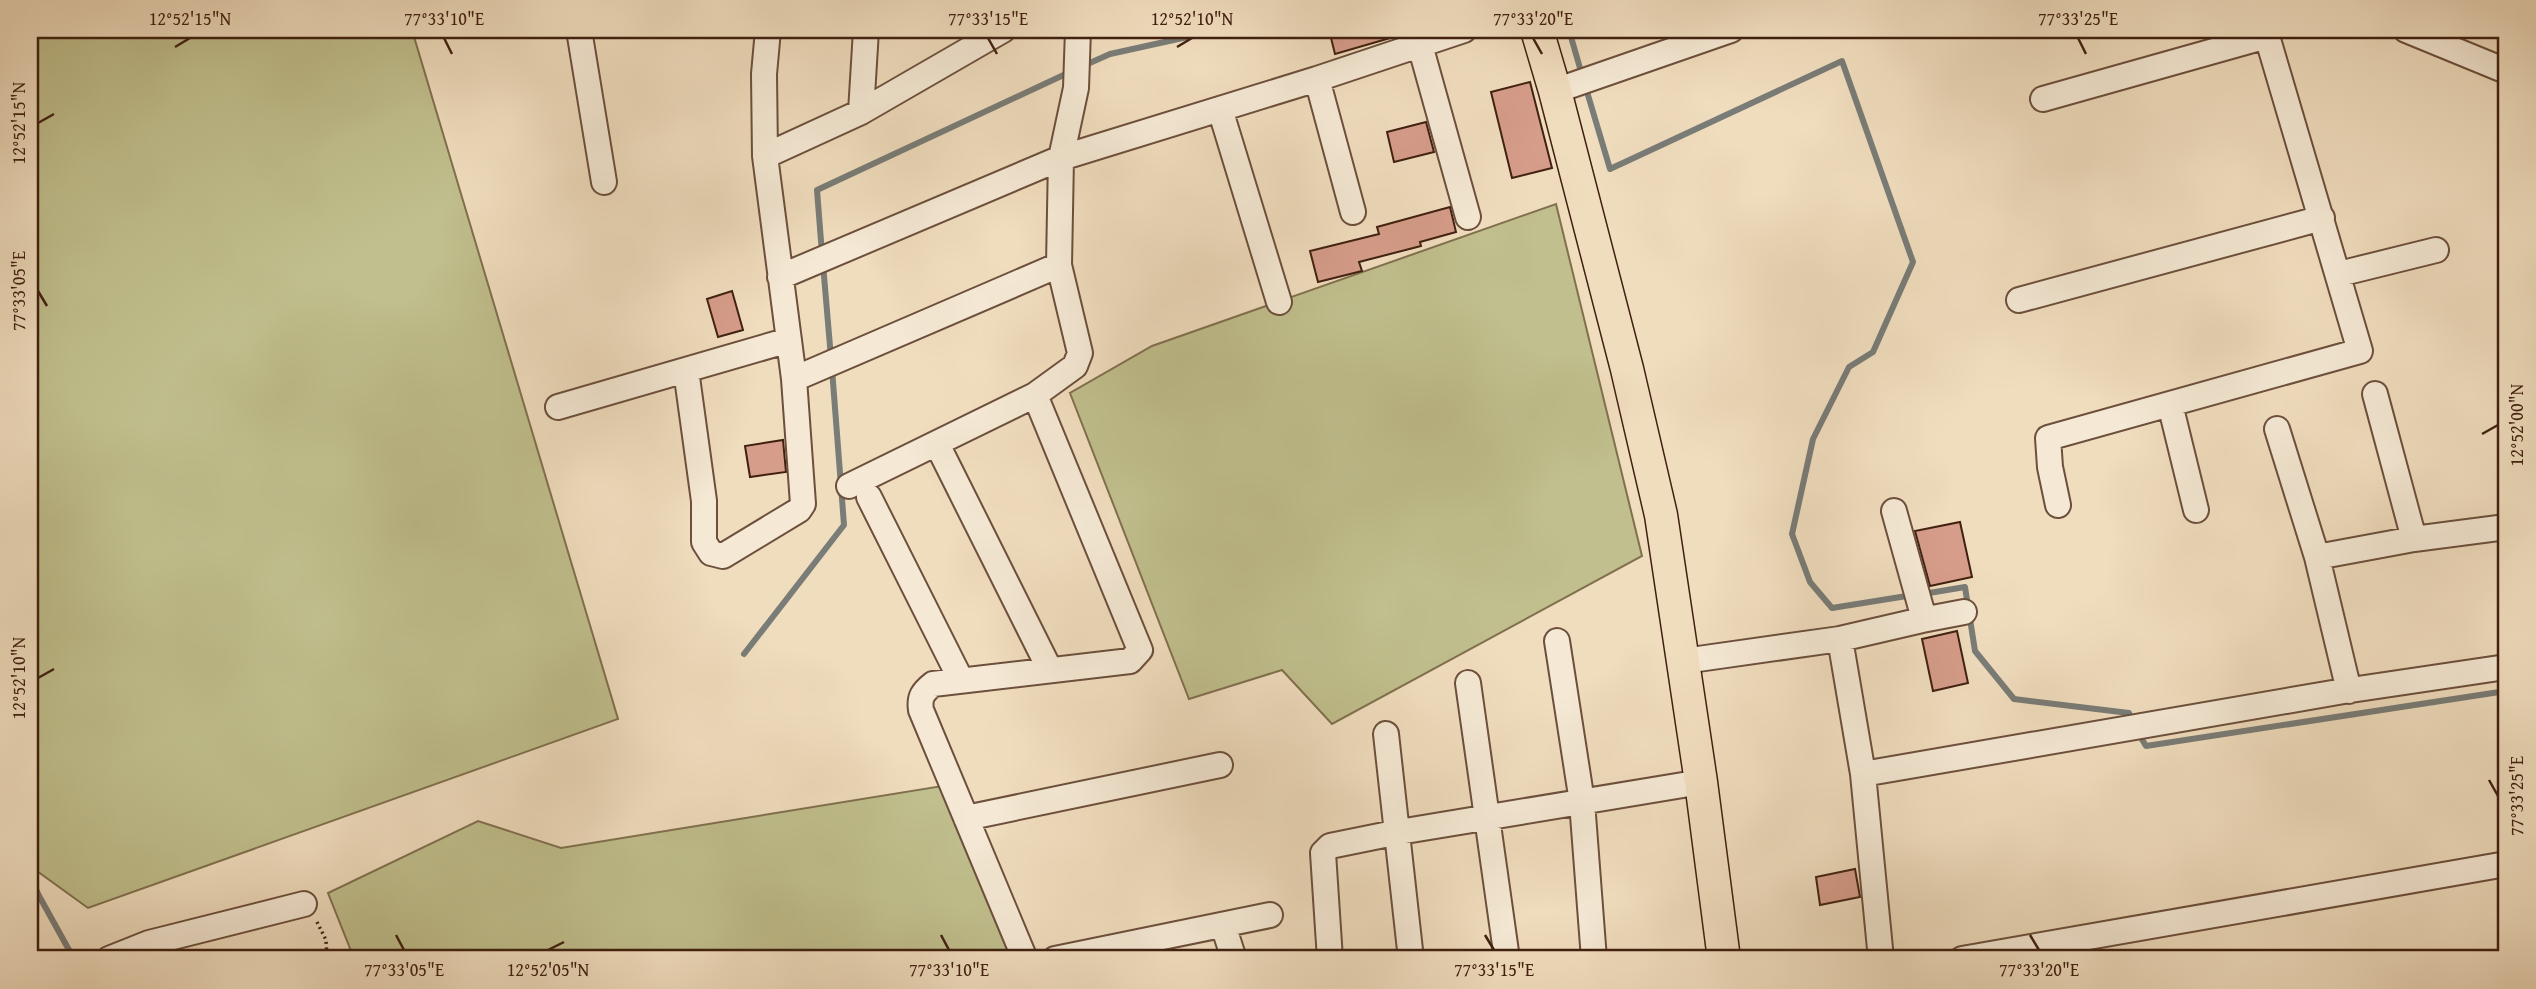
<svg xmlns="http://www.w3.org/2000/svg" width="2536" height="989" font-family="'Gentium Book Plus',serif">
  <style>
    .green { fill: #c0bf8d; stroke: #80704e; stroke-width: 2 }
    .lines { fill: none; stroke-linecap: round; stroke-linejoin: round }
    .stream { stroke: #797c77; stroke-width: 6 }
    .building { fill: #d69d8a; stroke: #402010; stroke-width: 2 }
    .minor-casing { stroke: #6c4f3c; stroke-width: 28 }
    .major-casing { stroke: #402010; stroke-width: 35 }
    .path { stroke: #402010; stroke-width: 3.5; stroke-dasharray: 2 3.5; stroke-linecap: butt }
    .minor { stroke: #f5e9d5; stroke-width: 24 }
    .major { stroke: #f0ddbe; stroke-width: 32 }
    .ticks { fill: none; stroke: #402010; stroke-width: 2.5 }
    .neatline { fill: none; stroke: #402010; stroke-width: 2.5 }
    .ticks-label { font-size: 18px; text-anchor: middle; fill: #402010 }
  </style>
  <rect width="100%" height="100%" fill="#f0ddbe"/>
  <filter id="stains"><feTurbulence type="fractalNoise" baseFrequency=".00286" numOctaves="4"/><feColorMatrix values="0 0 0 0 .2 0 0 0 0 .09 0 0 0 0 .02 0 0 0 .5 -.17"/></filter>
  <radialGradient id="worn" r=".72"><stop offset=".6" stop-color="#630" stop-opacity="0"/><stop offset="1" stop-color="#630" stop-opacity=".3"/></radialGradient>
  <path class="green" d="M30 30H412L618 719 88 908 30 866Z
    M1556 204 1642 556 1332 724 1282 670 1189 699 1070 393 1152 346Z
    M942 786 1014 959H351V951L328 893 478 821 561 848Z"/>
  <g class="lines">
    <path class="stream" d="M1569 30 1582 75
      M1083 66 1110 54 1219 30
      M1585 85 1610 169 1842 61 1913 262 1873 352 1849 367 1813 439 1792 534 1810 582 1832 608 1913 595
      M822 254 817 190 1070 72
      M823 264 831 358
      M1923 594 1965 587 1975 651 2014 699 2129 713 2132 721
      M744 654 844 525 832 369
      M2137 731 2146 746 2506 691
      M30 873 38 894 74 959"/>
  </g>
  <path class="building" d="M1329 30H1403L1404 34 1335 54Z
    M1530 82 1552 168 1512 178 1491 92Z
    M1426 122 1434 152 1394 162 1387 132Z
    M1450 207 1456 232 1420 242 1421 246 1359 262 1362 271 1318 282 1310 251 1379 234 1377 227Z
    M732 291 743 330 718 337 707 299Z
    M783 440 786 472 750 477 745 446Z
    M1960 522 1972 577 1930 586 1915 531Z
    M1957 631 1968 683 1933 691 1922 639Z
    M1855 869 1860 897 1820 905 1816 877Z"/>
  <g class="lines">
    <g class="minor-casing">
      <path id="minor" d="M579 30 604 182
        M2406 30 2506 71
        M1420 45 1468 217
        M1317 79 1353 212
        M1555 91 1731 30
        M2043 99 2267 36 2265 30
        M1220 109 1279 302
        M861 112 866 30
        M765 156 764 74 768 30
        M2339 274 2436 250
        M780 277 1061 158 1317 79 1464 30
        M2019 300 2322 218
        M686 370 704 501V542L711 553 723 556 799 510 803 504 794 379 765 156 861 112 1003 30
        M794 379 1059 265
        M2375 394 2414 539
        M2170 404 2196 510
        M558 407 789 340
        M2277 429 2317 557 2349 691
        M937 444 1050 670
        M849 486 1035 395
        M869 497 961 680
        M2058 505 2050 467 2048 438 2360 351 2267 36
        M2317 557 2414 539 2506 527
        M1922 620 1964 612
        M1840 639 1922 620 1921 608 1894 511
        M1557 641 1582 802 1594 959
        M1684 661 1840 639 1863 774 1881 959
        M1468 683 1507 959
        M1386 734 1411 959
        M1863 774 2344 691 2506 667
        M966 818 1220 765
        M1223 925 1234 959
        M109 959 149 943 304 904
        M1025 959 921 710C919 697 923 692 933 684L1130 661 1140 650 1035 395 1075 366 1080 353 1059 265 1061 158 1076 88 1078 30
        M1055 959 1270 915
        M1330 959 1323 853 1330 846 1399 832 1701 782
        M1962 959 2506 864"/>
    </g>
    <g class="major-casing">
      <path id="major" d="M1537 30 1555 91 1627 369 1661 515 1701 782 1724 959"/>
    </g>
    <path class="path" d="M317 922 326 940 327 959"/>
    <use href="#minor" class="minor"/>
    <use href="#major" class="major"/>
  </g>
  <path class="ticks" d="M444 38 452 54M988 38 997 54M1533 38 1542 54M2078 38 2086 54M175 47 190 38M1177 47 1192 38M38 123 54 114M38 291 47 306M2482 434 2498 425M38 678 54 669M2489 780 2498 796M396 935 404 950M941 935 949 950M1485 935 1494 950M2030 935 2039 950M548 950 564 942"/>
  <rect width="2536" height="989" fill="none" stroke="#f0ddbe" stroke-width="77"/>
  <rect x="38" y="38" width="2460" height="912" class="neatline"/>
  <g class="ticks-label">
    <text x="190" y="25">12°52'15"N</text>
    <text x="444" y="25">77°33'10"E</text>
    <text x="988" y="25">77°33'15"E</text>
    <text x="1192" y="25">12°52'10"N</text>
    <text x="1533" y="25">77°33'20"E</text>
    <text x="2078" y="25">77°33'25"E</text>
    <text transform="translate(19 123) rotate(-90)" y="6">12°52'15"N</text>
    <text transform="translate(19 291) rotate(-90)" y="6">77°33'05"E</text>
    <text transform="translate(2517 425) rotate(-90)" y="6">12°52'00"N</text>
    <text transform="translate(19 678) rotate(-90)" y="6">12°52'10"N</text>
    <text transform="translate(2517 796) rotate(-90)" y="6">77°33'25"E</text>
    <text x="404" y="976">77°33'05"E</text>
    <text x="548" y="976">12°52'05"N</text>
    <text x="949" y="976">77°33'10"E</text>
    <text x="1494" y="976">77°33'15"E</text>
    <text x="2039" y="976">77°33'20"E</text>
  </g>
  <rect width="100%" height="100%" filter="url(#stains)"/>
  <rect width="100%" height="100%" fill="url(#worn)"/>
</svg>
